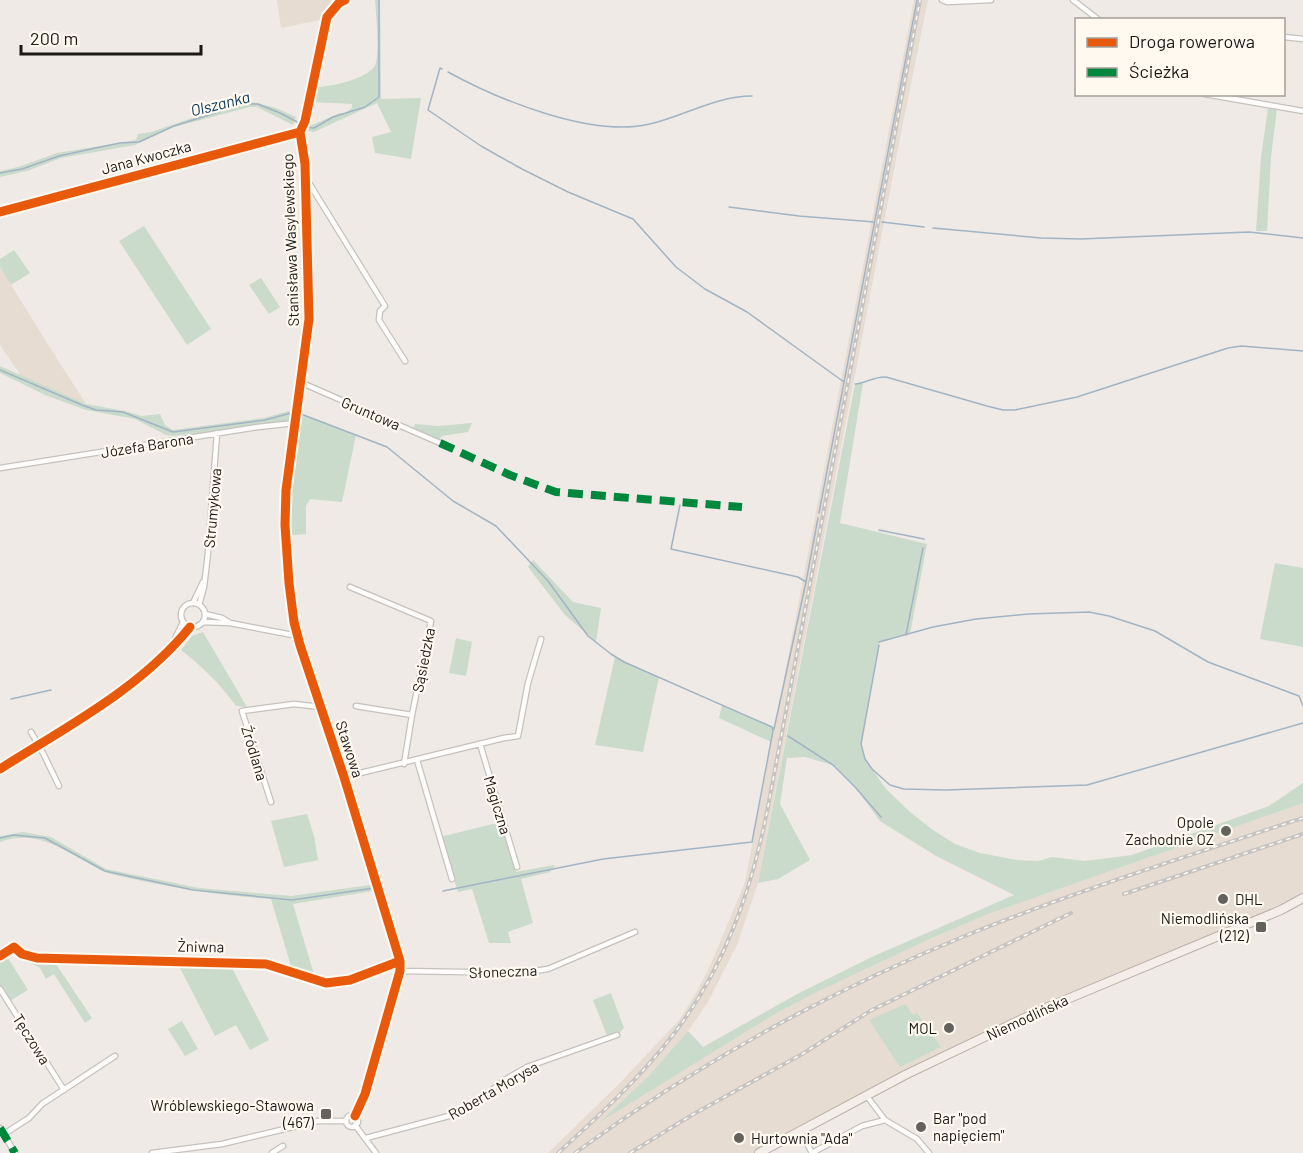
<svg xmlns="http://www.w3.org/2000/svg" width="1303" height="1153" font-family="Barlow,sans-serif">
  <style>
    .built { fill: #e6dcd1 }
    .green { fill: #cadbcc }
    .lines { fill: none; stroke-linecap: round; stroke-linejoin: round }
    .stream { stroke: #a2b4c4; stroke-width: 1.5 }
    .minor-casing { stroke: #c5c2be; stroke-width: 7 }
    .tertiary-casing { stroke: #c5c2be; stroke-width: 8 }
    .primary-casing { stroke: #bcafa9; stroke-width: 10 }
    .minor { stroke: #fdfcfb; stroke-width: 4.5 }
    .tertiary { stroke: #fdfcfb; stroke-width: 6 }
    .primary { stroke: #f4edea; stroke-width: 8 }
    .rail-casing { stroke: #c5c4c2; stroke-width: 4 }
    .rail { stroke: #fff9f0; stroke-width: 1.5; stroke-dasharray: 4.5; stroke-linecap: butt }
    .quiet { stroke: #00873e; stroke-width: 8; stroke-dasharray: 15 8; stroke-linecap: butt }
    .cycleway-casing { stroke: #fff9f0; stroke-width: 13 }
    .cycleway { stroke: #e8590c; stroke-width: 9 }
    .poi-dot { fill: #65625e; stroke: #fff9f0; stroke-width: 2 }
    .labels { text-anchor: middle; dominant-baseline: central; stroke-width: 4.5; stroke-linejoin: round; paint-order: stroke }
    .street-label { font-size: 15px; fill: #1b1915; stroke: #fff9f0 }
    .poi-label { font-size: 15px; fill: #1b1915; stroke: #fff9f0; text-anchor: end }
    .water-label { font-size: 16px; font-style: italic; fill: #07385b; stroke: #fff9f0 }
  </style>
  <rect width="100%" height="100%" fill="#efeae5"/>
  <path class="built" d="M277 0H331L327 17 324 19 281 28Z
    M914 0H928L902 128 758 883 737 945 708 1002 688 1031 649 1077 604 1119 775 1014 817 992 934 937 991 913 1303 803V898L1041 1010 759 1153H548L619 1084 680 1019 696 993 711 964 745 882Z
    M0 267 52 351 86 404 21 376 0 345Z"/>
  <path class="green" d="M375 0H380L381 99 421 98 411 159 375 153 372 137 391 132 377 103 314 132 304 130 306 125H312L340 113H345L352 108V104L309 102 312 88C327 87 368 80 375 65 380 55 376 13 375 0Z
    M253 102 276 108 296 117 293 125 257 107H250L166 129 135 145 61 158 27 171 0 177V171L18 167 57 153 136 140 138 134 151 132 219 109Z
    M1268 108 1277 109 1271 157 1267 231H1256L1261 157Z
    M144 226 211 329 187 345 119 241Z
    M14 250 30 273 11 285 0 267V259Z
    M261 278 280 307 269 314 249 285Z
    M0 366 86 404 125 411 142 416 160 414 165 425 173 430 264 418 292 410 295 422 301 414 356 435 342 502 310 499 306 506V534L286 536V490L295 423 172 436 164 434 135 419 86 410 45 395 0 373Z
    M863 383 840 523 927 544 910 634 879 642 861 744 865 759 886 789 910 812 933 830 955 844 980 853 1017 860 1038 861 1052 857 1085 861 1132 855 1269 806 1303 783V803L991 913 934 937 817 992 775 1014 600 1122 648 1077 688 1031 703 1047 799 993 874 956 1014 895 936 856 880 821 855 787 833 765 805 757 787 758 780 804 810 860 778 879 758 883 855 384Z
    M472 423 468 432 442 436 438 442 412 431 415 424 438 426Z
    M533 560 573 602 601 608 596 642 565 615 528 567Z
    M1275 563 1303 568V647L1260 639Z
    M203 632 247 707 236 706C220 684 203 667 181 650L192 636Z
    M456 638 472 642 466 676 449 673Z
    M615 657 659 677 643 752 595 745Z
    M722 705 774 727 771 742 719 718Z
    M307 814 314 836 318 860 284 867 271 821Z
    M501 822 516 872 554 865 555 866 550 872 521 879 533 923 508 932 511 943H489L472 889 458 892 440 837Z
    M23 832 51 837 106 869 199 888 291 896 377 884 379 890 293 904 316 981 293 973 271 899C217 895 164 887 111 874 102 872 94 866 86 862 58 846 33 830 0 842V836Z
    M14 946 22 953 54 961 92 1018 85 1023 54 974 46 979 40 968 13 954 8 958 28 990 8 1002 0 989V955Z
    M179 961 230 964 269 1040 250 1050 236 1025 215 1036 180 968Z
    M611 993 624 1028 617 1035 608 1038 593 1000Z
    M905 1004 913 1015 917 1013 941 1047 900 1067 869 1020Z
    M182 1021 198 1049 185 1056 168 1029Z"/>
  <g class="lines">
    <path class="stream" d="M442 69 440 68 428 110 481 146 522 169 568 192 633 219 676 267 705 289 747 312 844 382
      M448 72C499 100 592 138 650 124 684 116 716 96 752 96
      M305 127 314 128 333 117 365 107 379 97V0
      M0 173 22 169 59 156 91 149 120 143 139 142 174 126 231 108 248 104H258L280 113 301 124
      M729 207 799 216 874 222
      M882 222 924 227
      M933 228 1041 238 1081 239 1249 232 1303 238
      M0 370 82 405 96 410 123 412 173 432 265 420 291 413 301 414 387 447 453 501 496 526 548 581 588 636 611 654 624 662 772 727 773 731 752 842 603 859 443 891
      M855 384C866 383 875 376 886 377L987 406 1003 410H1015L1077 397 1228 348 1241 346 1303 351
      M680 505 671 549 798 577 806 582 774 729
      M819 513 917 0
      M879 530 924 539
      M806 582 818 518
      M906 635 923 548
      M879 642 933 627 976 619 1028 614 1089 612 1109 616 1155 631 1208 662 1299 696 1303 706
      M879 645 861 744 865 759 872 769 890 785 904 789 946 790 1087 785 1303 723
      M11 699 51 690
      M788 736 833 765 855 787 881 817
      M0 838 14 835 45 838 105 871 193 890 292 900 374 888"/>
    <g class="minor-casing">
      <path id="minor" d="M942 0 947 2 991 0
        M1073 0 1099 20
        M1284 37 1303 39
        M1205 94 1303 111
        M300 132 305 164 309 319 286 490 285 525 289 583 294 622 300 645 344 777 400 961V971L365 1094 355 1116
        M305 181 309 183 385 306 380 311 379 320 405 361
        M302 383 440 443
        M0 468 258 427 295 423
        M350 587 431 621 412 715
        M181 615a12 12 0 1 1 24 0a12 12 0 1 1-24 0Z
        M193 603 203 582
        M199 605 204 587 208 553 217 433
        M205 614 222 618 230 623
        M203 622 230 623 298 636
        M172 645 183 622
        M356 706 412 715 404 764
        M31 732 43 753 59 786
        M480 744 517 867
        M417 760 452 879
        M0 769C66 727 140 689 190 627
        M344 777 504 738 518 736 528 683 541 639
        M271 802 242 711 294 704 320 707
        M0 956 14 947 22 954 37 958 266 964 326 983 350 980 400 961
        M400 971 520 973 548 969 635 932
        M0 989 64 1090
        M866 1095 885 1120 917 1139 929 1153
        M346 1121a6 6 0 1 1 12 0a6 6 0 1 1-12 0Z
        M355 1125 376 1153
        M0 1128 15 1153
        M800 1130 812 1153
        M4 1134 29 1118 42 1104 115 1056
        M366 1138 460 1113 476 1103 503 1081 527 1067 617 1035
        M152 1153 222 1144 318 1121H346
        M272 1153 283 1146
        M812 1153 862 1126 885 1120"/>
    </g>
    <g class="tertiary-casing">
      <path id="tertiary" d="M0 212 300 132 305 121 327 17 339 3 345 0"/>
    </g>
    <g class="primary-casing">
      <path id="primary" d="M759 1153 905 1075 1041 1010 1281 910 1303 898"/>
    </g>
    <use href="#minor" class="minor"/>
    <use href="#tertiary" class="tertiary"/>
    <use href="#primary" class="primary"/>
    <g class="rail-casing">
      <path id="rail" d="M1124 894 1303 834
        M558 1153C600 1115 642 1076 676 1031 725 966 751 891 767 812L920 0
        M575 1153C694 1066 824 994 960 938 1072 892 1188 856 1303 818
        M630 1153 692 1115 804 1053 870 1011 1071 913"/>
    </g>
    <use href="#rail" class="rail"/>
    <path class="quiet" d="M440 443 510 475 556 492 742 507
      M0 1128 15 1153"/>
    <g class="cycleway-casing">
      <path id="cycleway" d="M345 0 339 3 327 17 305 121 300 132 305 164 309 319 286 490 285 525 289 583 294 622 300 645 344 777 400 961V971L365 1094 355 1116
        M0 212 300 132
        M0 769C66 727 140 689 190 627
        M0 956 14 947 22 954 37 958 266 964 326 983 350 980 400 961"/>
    </g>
    <use href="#cycleway" class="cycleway"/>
  </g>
  <g class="poi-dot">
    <circle cx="1226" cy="831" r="6"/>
    <circle cx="1223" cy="899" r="6"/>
    <rect x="1255" y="921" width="12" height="12" rx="3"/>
    <circle cx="949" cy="1028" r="6"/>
    <rect x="320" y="1108" width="12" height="12" rx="3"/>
    <circle cx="921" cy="1127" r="6"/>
    <circle cx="739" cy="1138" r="6"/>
  </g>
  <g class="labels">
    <g class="street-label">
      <text transform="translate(146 157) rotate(-15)">Jana Kwoczka</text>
      <text transform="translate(290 240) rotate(-92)">Stanisława Wasylewskiego</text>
      <text transform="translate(371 413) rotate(23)">Gruntowa</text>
      <text transform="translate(147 445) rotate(-9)">Józefa Barona</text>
      <text transform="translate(212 508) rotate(-85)">Strumykowa</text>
      <text transform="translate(423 660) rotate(-79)">Sąsiedzka</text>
      <text transform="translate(350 749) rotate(72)">Stawowa</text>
      <text transform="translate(255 753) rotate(73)">Źródlana</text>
      <text transform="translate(498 805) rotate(73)">Magiczna</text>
      <text transform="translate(201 946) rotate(1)">Żniwna</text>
      <text transform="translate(503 971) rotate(-2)">Słoneczna</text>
      <text transform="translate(1027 1017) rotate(-25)">Niemodlińska</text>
      <text transform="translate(32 1039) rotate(58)">Tęczowa</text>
      <text transform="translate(493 1090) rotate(-30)">Roberta Morysa</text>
    </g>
    <g class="poi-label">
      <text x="1214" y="822">Opole<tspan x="1214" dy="17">Zachodnie OZ</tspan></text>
      <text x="1235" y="899" text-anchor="start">DHL</text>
      <text x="1249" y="918">Niemodlińska<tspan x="1249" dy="17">(212)</tspan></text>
      <text x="937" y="1028">MOL</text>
      <text x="314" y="1105">Wróblewskiego-Stawowa<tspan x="314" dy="17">(467)</tspan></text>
      <text x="933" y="1118" text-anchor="start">Bar "pod<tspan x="933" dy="17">napięciem"</tspan></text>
      <text x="751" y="1138" text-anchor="start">Hurtownia "Ada"</text>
    </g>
    <g class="water-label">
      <text transform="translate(220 103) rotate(-14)">Olszanka</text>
    </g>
  </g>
  <rect x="1075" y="18" width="210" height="78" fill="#fff9f0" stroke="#a49f98" stroke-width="1.5"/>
  <rect x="1087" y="38" width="30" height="9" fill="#e8590c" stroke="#a49f98" stroke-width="1.5"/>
  <text x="1129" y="48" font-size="18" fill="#1b1915">Droga rowerowa</text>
  <rect x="1087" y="68" width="30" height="9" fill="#00873e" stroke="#a49f98" stroke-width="1.5"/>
  <text x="1129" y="78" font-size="18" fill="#1b1915">Ścieżka</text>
  <path d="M21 45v9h180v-9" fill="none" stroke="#1b1915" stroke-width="3"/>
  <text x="30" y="45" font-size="18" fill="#1b1915" stroke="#fff9f0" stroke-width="4.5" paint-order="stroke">200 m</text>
</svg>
